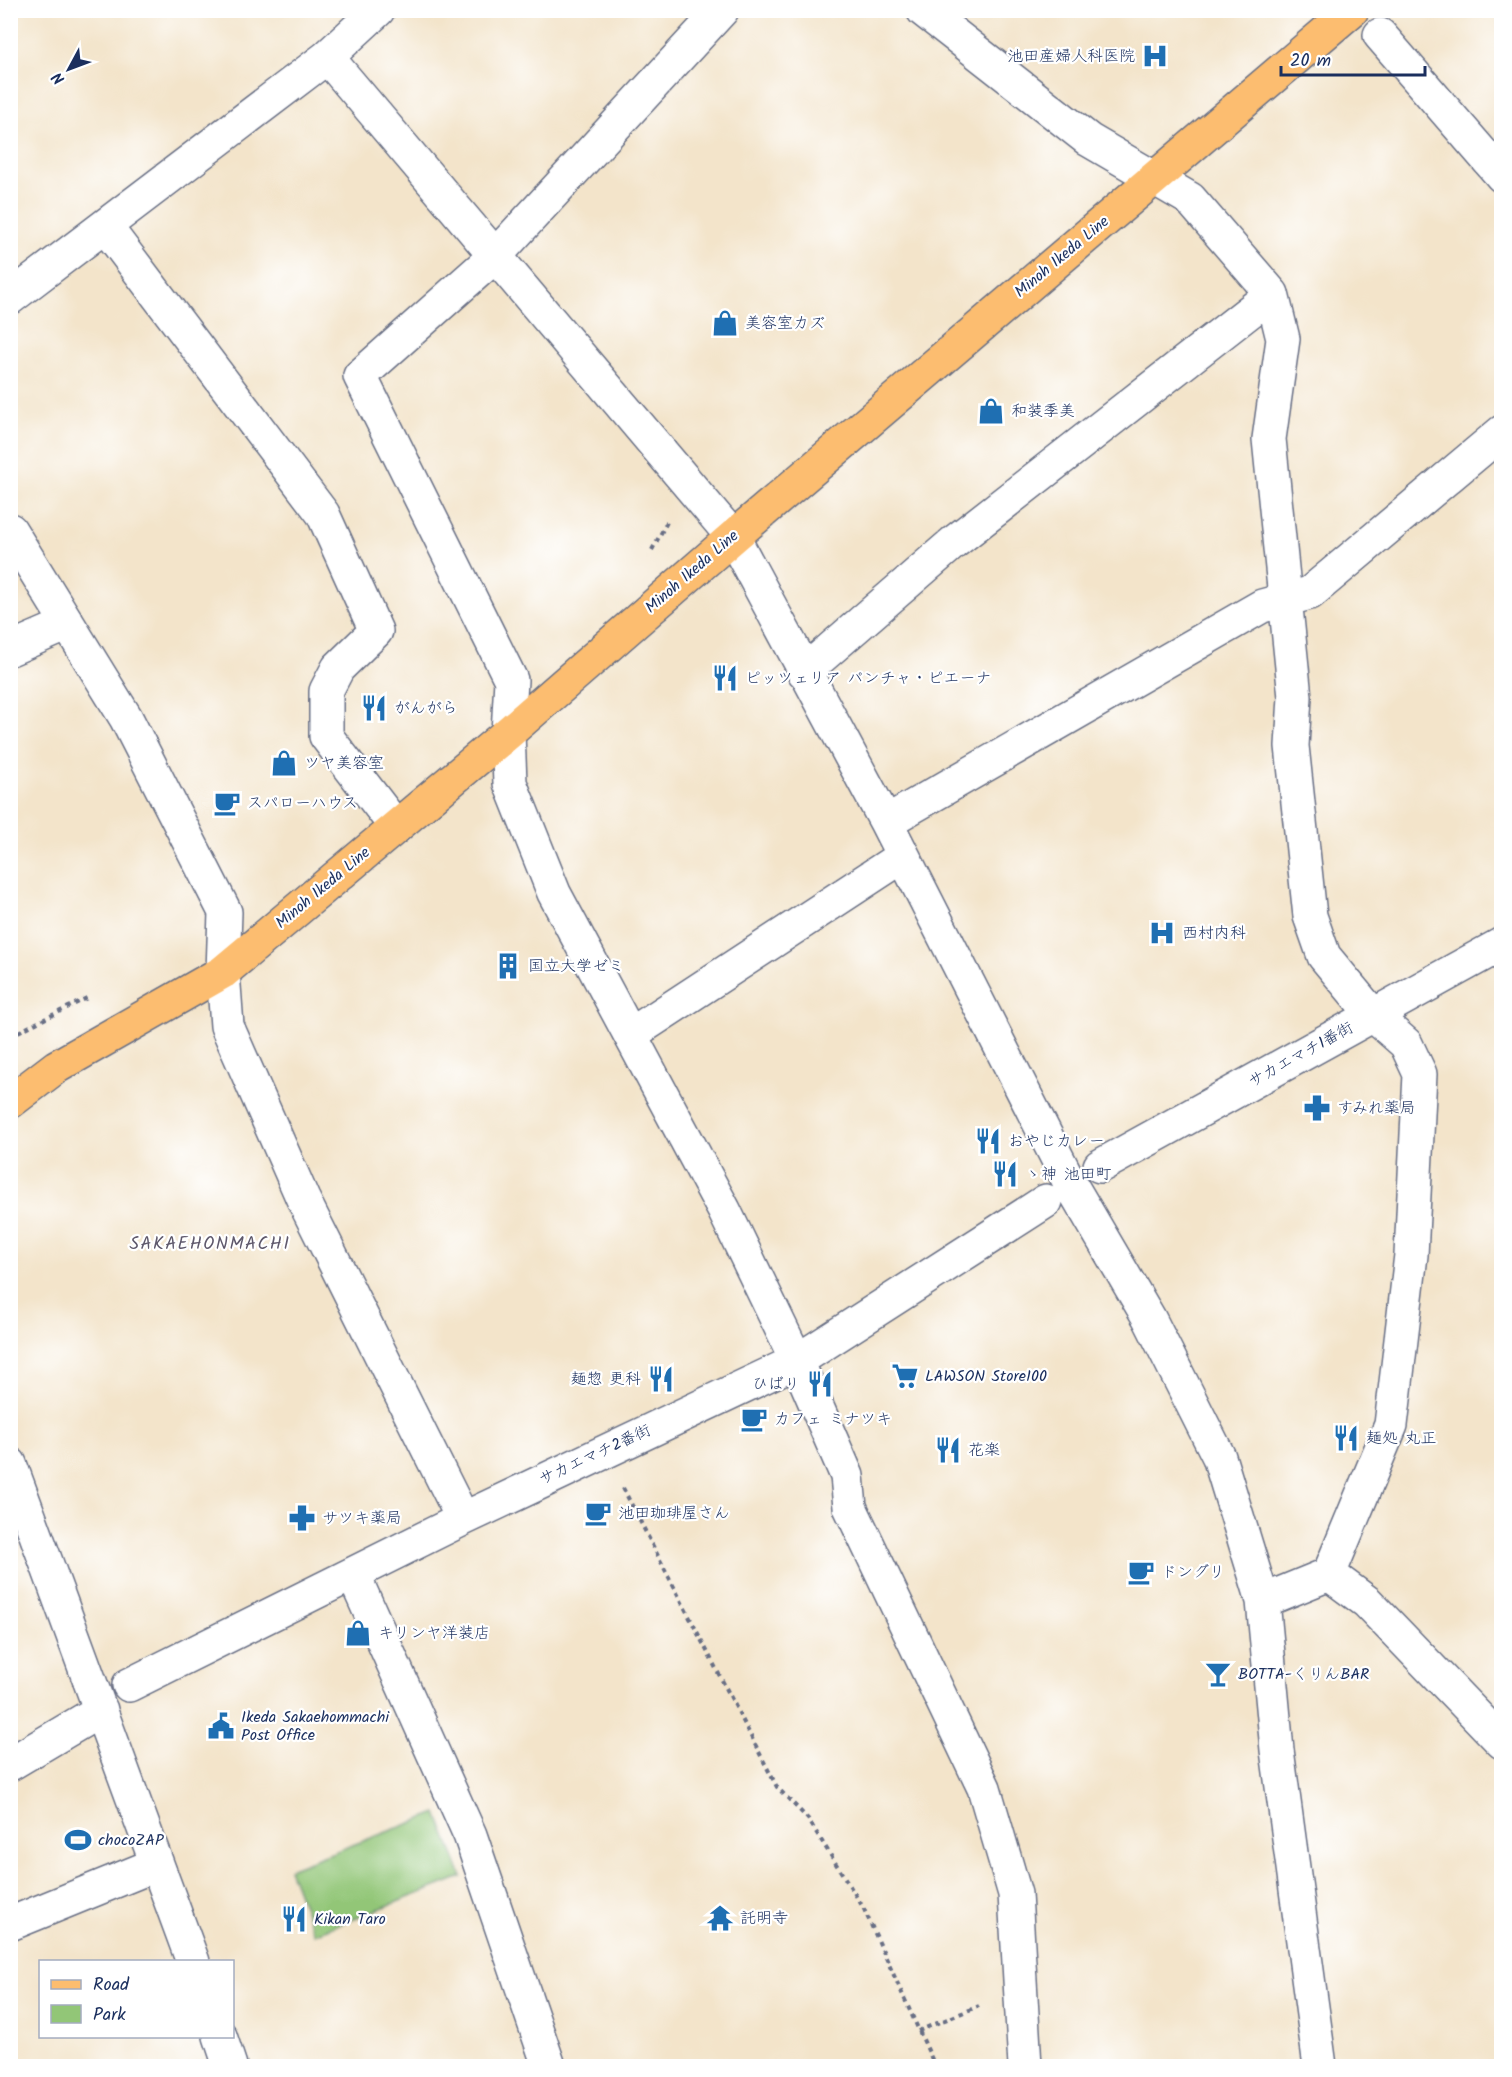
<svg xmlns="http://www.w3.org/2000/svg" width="1512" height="2077" font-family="Kalam,'Klee One',sans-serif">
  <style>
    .green { fill: #92c677; stroke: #567a6a; stroke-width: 1.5 }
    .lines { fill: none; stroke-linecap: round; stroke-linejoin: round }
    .minor-casing { stroke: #676e84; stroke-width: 36 }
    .major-casing { stroke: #676e84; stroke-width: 36 }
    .path { stroke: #676e84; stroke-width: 4; stroke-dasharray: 4.5 4.5; stroke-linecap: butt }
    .minor { stroke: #fff; stroke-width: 33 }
    .major { stroke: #fcbd6f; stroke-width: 33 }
    .labels { text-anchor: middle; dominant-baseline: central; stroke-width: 4.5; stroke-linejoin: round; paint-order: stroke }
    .poi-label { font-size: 16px; fill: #1b2f5e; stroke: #fff; text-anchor: start }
    .street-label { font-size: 16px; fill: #1b2f5e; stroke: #fff }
    .neighbourhood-label { font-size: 18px; letter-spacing: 1.5px; fill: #5f596c; stroke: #fff }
  </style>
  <rect width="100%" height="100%" fill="#fff"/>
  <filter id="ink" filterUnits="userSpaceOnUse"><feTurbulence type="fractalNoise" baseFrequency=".0167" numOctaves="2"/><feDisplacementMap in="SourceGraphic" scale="12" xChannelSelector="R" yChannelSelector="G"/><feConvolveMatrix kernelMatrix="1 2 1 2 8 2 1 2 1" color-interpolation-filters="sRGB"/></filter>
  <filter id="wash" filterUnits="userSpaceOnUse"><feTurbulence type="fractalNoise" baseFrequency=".008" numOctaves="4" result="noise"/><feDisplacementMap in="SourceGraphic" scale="24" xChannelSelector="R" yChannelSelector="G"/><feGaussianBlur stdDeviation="1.35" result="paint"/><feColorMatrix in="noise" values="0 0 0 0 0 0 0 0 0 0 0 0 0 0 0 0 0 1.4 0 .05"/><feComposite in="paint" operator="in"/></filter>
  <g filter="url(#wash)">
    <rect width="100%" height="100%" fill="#f3e4ca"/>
    <path class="green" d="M437 1813 462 1877 314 1934 289 1869Z"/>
  </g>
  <g filter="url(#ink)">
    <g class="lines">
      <g class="minor-casing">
        <path id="minor" d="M722 10 495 256 360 376 511 680 508 733 510 783 554 893 724 1210 797 1361 847 1476 850 1507 984 1788 1015 1894 1025 2066
          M923 10 1089 140 1190 199 1272 294 1283 339 1269 439 1295 697 1292 746 1310 916 1324 956 1373 1015 1406 1044 1420 1074 1411 1255 1391 1425 1329 1574
          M1380 35 1502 176
          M327 57 733 537 886 822 1071 1185 1149 1318 1219 1457 1263 1601 1277 1750 1320 2066
          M105 226 323 514 376 631 338 668 326 691V736L396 827
          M10 298 327 57 378 10
          M10 530 126 718 225 912 223 972 227 1026 303 1199 463 1519
          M10 649 68 624
          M804 672 953 543 1272 294
          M886 822 1262 606 1310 593 1502 432
          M630 1035 903 856
          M1100 1166 1502 944
          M10 1464 193 1962
          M353 1574 470 1835 549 2066
          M1263 1601 1329 1574 1367 1602 1502 1742
          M129 1685 463 1519 797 1361 1046 1201
          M10 1764 101 1710
          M10 1924 157 1864
          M220 2036 230 2066"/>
      </g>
      <g class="major-casing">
        <path id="major" d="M10 1102 56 1067 223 972 508 733 733 537 1352 10"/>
      </g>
      <path class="path" d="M652 550 667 522
        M10 1036 87 998
        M623 1488 777 1787 808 1819 863 1907 935 2066
        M918 2031 979 2006"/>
      <use href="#minor" class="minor"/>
      <use href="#major" class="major"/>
    </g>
  </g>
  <defs>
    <g id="hospital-bare" transform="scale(2.07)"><path d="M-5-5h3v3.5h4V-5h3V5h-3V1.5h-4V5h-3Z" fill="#1f6fb2" stroke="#fff" stroke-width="2.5" paint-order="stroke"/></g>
    <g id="shop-bare" transform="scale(2.07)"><path d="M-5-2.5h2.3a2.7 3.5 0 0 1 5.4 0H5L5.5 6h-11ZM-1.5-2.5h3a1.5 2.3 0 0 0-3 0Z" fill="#1f6fb2" stroke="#fff" stroke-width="2.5" paint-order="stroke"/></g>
    <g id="restaurant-bare" transform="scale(2.07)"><path d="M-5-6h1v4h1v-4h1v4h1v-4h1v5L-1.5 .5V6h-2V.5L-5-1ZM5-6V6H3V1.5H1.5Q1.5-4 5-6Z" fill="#1f6fb2" stroke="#fff" stroke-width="2.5" paint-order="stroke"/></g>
    <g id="cafe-bare" transform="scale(2.07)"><path d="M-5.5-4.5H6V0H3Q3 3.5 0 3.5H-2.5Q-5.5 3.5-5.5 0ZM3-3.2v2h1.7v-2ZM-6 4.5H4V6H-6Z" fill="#1f6fb2" stroke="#fff" stroke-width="2.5" paint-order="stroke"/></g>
    <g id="building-bare" transform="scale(2.07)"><path d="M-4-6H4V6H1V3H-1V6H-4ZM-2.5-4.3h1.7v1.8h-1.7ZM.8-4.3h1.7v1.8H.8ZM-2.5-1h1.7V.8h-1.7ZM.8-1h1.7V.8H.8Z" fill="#1f6fb2" stroke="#fff" stroke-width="2.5" paint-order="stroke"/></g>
    <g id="pharmacy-bare" transform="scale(2.07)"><path d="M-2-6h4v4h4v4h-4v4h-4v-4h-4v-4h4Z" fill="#1f6fb2" stroke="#fff" stroke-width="2.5" paint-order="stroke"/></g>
    <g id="supermarket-bare" transform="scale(2.07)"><path d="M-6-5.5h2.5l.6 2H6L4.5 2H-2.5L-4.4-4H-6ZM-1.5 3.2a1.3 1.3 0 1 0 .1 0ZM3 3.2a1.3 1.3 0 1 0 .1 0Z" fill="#1f6fb2" stroke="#fff" stroke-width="2.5" paint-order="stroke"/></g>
    <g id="bar-bare" transform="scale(2.07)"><path d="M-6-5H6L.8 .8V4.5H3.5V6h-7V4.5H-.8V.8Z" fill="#1f6fb2" stroke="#fff" stroke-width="2.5" paint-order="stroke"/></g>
    <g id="civic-bare" transform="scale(2.07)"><path d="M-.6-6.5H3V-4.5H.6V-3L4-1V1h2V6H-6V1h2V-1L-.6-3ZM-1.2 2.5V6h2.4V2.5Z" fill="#1f6fb2" stroke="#fff" stroke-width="2.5" paint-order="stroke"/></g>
    <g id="stadium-bare" transform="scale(2.07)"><path d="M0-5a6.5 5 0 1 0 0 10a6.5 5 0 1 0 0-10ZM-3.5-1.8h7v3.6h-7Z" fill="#1f6fb2" stroke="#fff" stroke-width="2.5" paint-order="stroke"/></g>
    <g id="temple-bare" transform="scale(2.07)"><path d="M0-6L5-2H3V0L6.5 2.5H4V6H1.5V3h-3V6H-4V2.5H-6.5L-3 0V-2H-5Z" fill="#1f6fb2" stroke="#fff" stroke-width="2.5" paint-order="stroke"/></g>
  </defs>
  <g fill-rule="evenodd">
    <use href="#hospital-bare" x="1155" y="56"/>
    <use href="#shop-bare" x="725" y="323"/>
    <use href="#shop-bare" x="991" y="411"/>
    <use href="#restaurant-bare" x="725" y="678"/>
    <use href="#restaurant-bare" x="374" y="708"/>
    <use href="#shop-bare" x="284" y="763"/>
    <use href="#cafe-bare" x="227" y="803"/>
    <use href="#hospital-bare" x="1162" y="933"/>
    <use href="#building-bare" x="508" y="966"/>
    <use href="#pharmacy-bare" x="1317" y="1108"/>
    <use href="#restaurant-bare" x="988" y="1141"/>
    <use href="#restaurant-bare" x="1005" y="1174"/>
    <use href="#supermarket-bare" x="905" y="1376"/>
    <use href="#restaurant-bare" x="661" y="1379"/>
    <use href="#restaurant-bare" x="820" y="1384"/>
    <use href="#cafe-bare" x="754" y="1419"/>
    <use href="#restaurant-bare" x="1346" y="1438"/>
    <use href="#restaurant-bare" x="948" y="1450"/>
    <use href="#cafe-bare" x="598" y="1513"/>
    <use href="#pharmacy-bare" x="302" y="1518"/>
    <use href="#cafe-bare" x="1141" y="1572"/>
    <use href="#shop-bare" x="358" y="1633"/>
    <use href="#bar-bare" x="1218" y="1674"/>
    <use href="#civic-bare" x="221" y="1726"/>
    <use href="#stadium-bare" x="78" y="1840"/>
    <use href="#temple-bare" x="720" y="1918"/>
    <use href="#restaurant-bare" x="294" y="1919"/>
  </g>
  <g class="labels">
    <g class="poi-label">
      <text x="1135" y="56" text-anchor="end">池田産婦人科医院</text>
      <text x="745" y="323">美容室カズ</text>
      <text x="1011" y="411">和装季美</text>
      <text x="745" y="678">ピッツェリア パンチャ・ピエーナ</text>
      <text x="394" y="708">がんがら</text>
      <text x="304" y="763">ツヤ美容室</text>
      <text x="247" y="803">スパローハウス</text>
      <text x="1182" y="933">西村内科</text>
      <text x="528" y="966">国立大学ゼミ</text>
      <text x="1337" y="1108">すみれ薬局</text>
      <text x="1008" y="1141">おやじカレー</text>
      <text x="1025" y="1174">ゝ神 池田町</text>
      <text x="925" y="1376">LAWSON Store100</text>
      <text x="641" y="1379" text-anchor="end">麺惣 更科</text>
      <text x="800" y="1384" text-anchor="end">ひばり</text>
      <text x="774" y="1419">カフェ ミナツキ</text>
      <text x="1366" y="1438">麺処 丸正</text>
      <text x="968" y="1450">花楽</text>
      <text x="618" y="1513">池田珈琲屋さん</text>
      <text x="322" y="1518">サツキ薬局</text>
      <text x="1161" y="1572">ドングリ</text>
      <text x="378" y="1633">キリンヤ洋装店</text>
      <text x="1238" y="1674">BOTTA-くりんBAR</text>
      <text x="241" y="1717">Ikeda Sakaehommachi<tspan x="241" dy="18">Post Office</tspan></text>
      <text x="98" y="1840">chocoZAP</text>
      <text x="740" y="1918">託明寺</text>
      <text x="314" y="1919">Kikan Taro</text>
    </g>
    <g class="street-label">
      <text transform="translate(1062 257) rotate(-40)">Minoh Ikeda Line</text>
      <text transform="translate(692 572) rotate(-41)">Minoh Ikeda Line</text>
      <text transform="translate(323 888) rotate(-40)">Minoh Ikeda Line</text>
      <text transform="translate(1301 1055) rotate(-29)">サカエマチ1番街</text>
      <text transform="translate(595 1455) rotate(-25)">サカエマチ2番街</text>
    </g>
    <g class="neighbourhood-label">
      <text x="210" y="1244">SAKAEHONMACHI</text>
    </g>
  </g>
  <rect width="1512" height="2077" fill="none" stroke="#fff" stroke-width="36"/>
  <rect x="39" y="1960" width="195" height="78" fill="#ffffff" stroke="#a4acbf" stroke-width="1.5"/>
  <rect x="51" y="1980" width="30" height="9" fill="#fcbd6f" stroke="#a4acbf" stroke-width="1.5"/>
  <text x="93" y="1990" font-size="18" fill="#1b2f5e">Road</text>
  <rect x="51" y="2005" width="30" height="18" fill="#92c677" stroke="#a4acbf" stroke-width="1.5"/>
  <text x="93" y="2020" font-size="18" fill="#1b2f5e">Park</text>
  <g transform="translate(69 69) rotate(229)" stroke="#ffffff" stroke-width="4.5" paint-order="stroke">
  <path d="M0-4.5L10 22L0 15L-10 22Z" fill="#1b2f5e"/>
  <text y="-9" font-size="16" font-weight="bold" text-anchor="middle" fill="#1b2f5e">N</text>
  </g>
  <path d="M1281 66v9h144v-9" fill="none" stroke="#1b2f5e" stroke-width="3"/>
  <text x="1290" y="66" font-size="18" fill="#1b2f5e" stroke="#ffffff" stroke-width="4.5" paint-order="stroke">20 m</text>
</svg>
